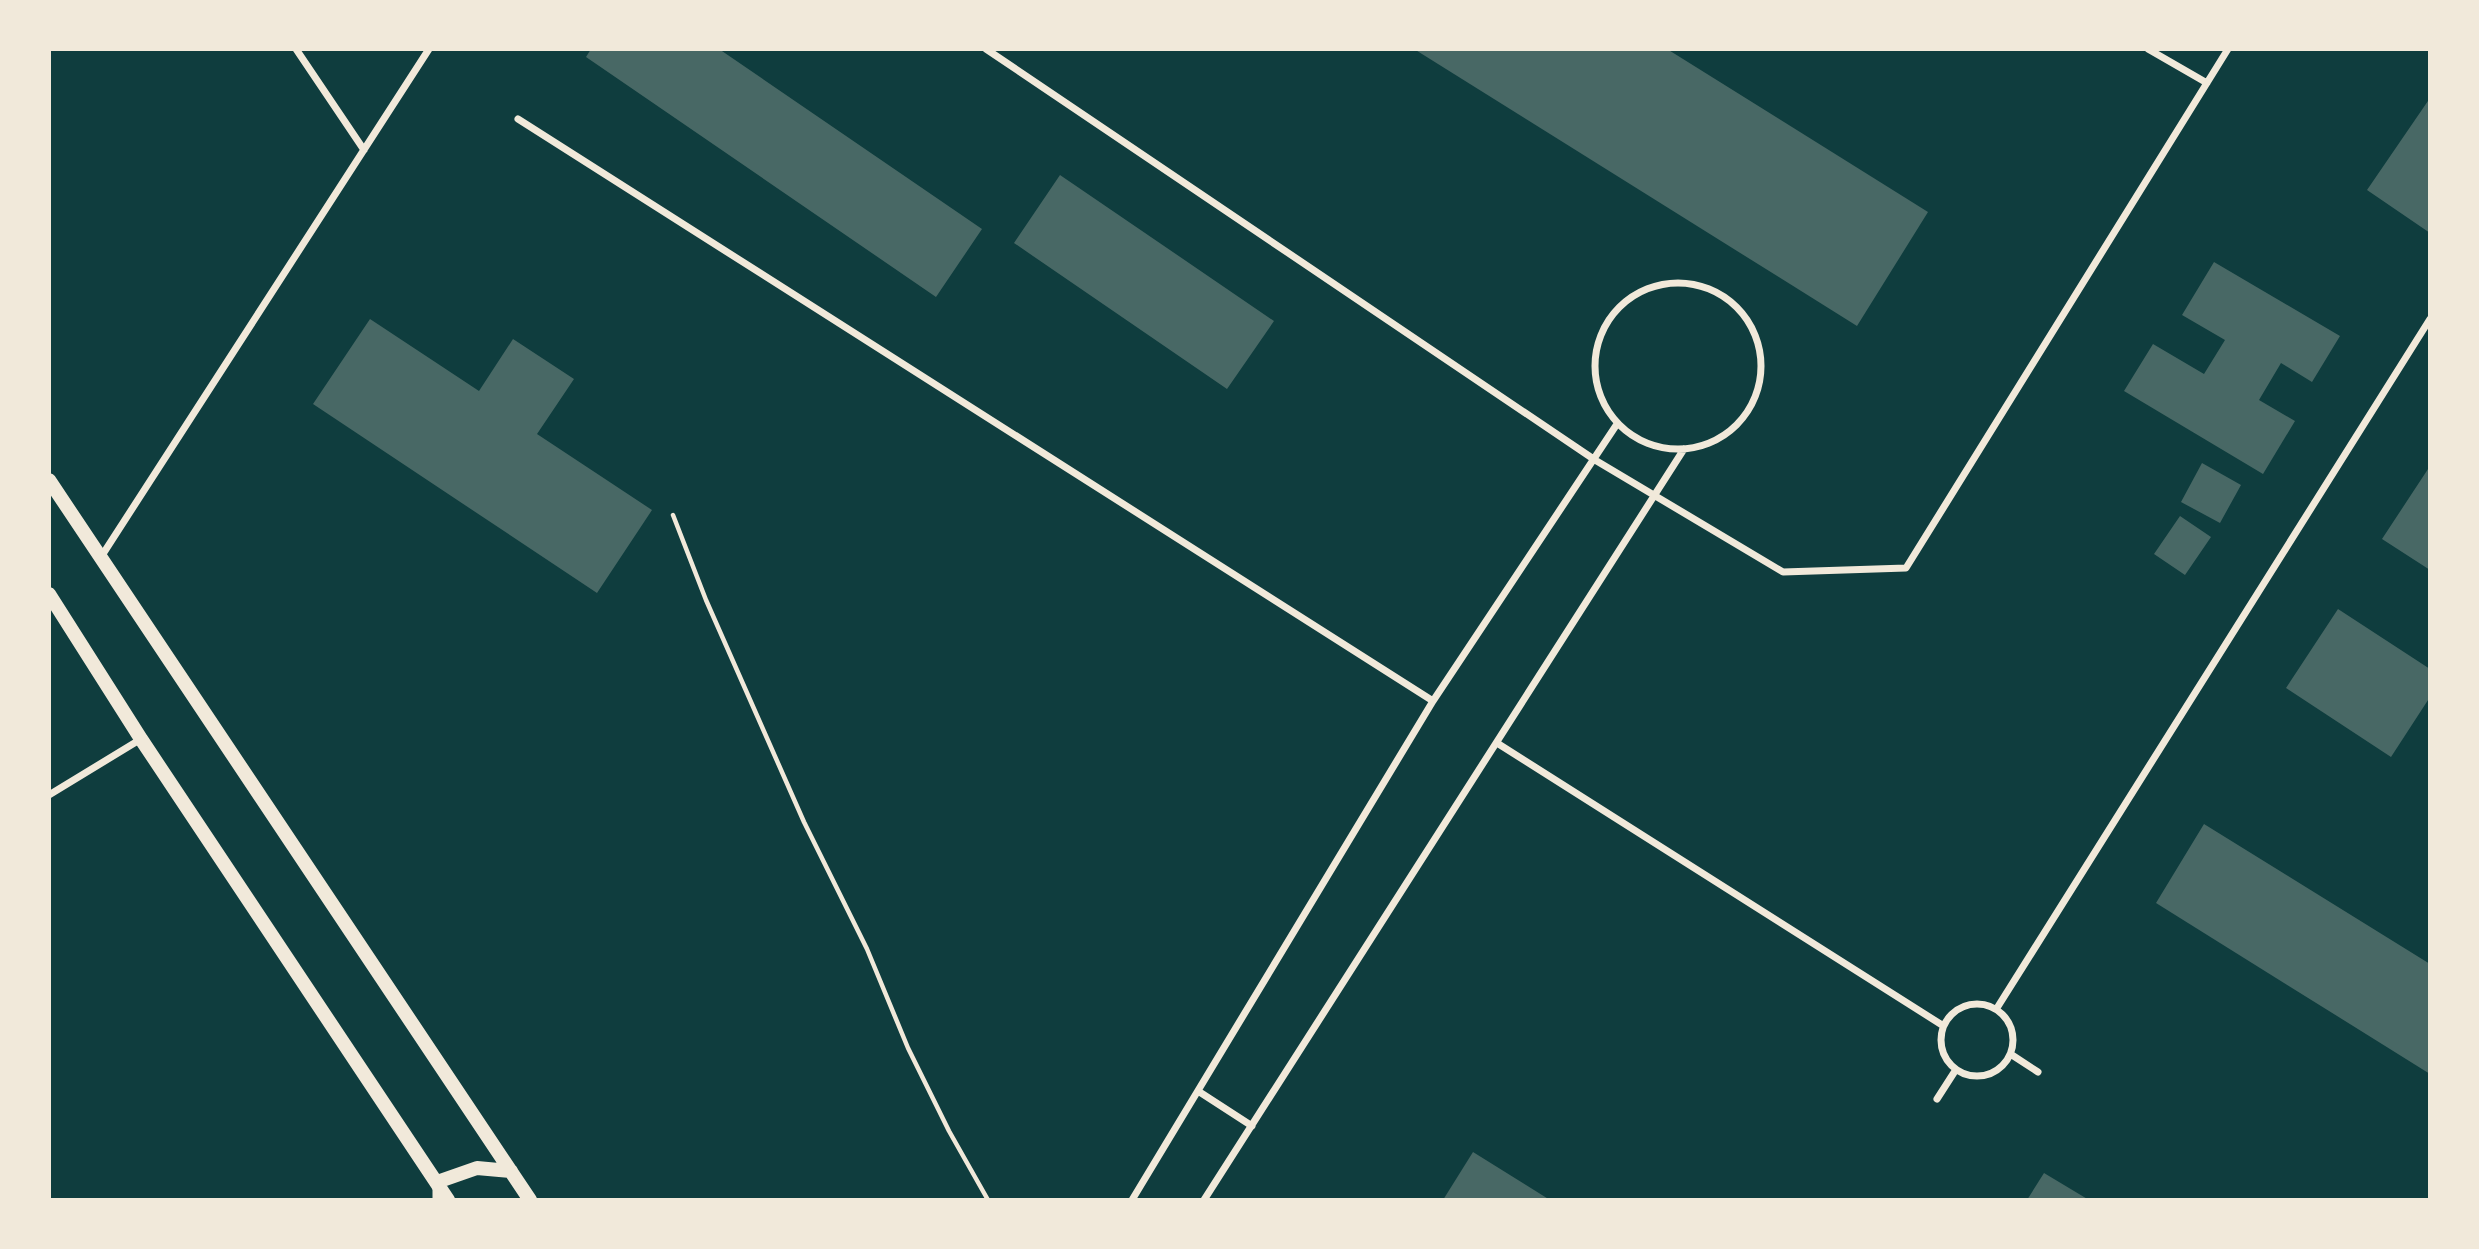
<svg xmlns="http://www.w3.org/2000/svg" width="2479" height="1249" font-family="'Open Sans',sans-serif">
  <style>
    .building { fill: #486865 }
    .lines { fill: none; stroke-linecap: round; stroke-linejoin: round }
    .path { stroke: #f1e9da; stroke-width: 4.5 }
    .minor { stroke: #f1e9da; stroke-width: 7 }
    .secondary { stroke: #f1e9da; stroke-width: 14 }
  </style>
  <rect width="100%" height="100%" fill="#0f3d3e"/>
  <path class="building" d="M591 49H719L982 229 936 297 586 57Z
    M1414 49H1667L1928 212 1857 326Z
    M2430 98V233L2367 190Z
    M1060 175 1274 321 1227 389 1014 243Z
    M2214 262 2340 336 2312 382 2281 363 2259 400 2295 421 2263 474 2124 391 2153 344 2204 374 2225 340 2182 315Z
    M370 319 479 391 513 339 574 379 537 434 652 510 597 593 313 404Z
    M2202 463 2241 485 2220 523 2181 502Z
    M2430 466V570L2382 539Z
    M2180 516 2211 537 2185 575 2154 554Z
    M2338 609 2430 669V697L2391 757 2286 688Z
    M2204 824 2430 964V1074L2156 903Z
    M1473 1152 1550 1200H1443Z
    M2044 1173 2089 1200H2027Z"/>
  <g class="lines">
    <path class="path" d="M673 515 706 600 804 822 867 949 908 1048 949 1131 988 1200"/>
    <path class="minor" d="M296 49 364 150
      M986 49 1595 460 1783 572 1906 568 2228 49
      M2148 49 2207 83
      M518 119 1433 701
      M1595 366a83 83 0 1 1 166 0a83 83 0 1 1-166 0Z
      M101 557 429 49
      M1497 743 1942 1025
      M49 795 141 739
      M1941 1040a36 36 0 1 1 72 0a36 36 0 1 1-72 0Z
      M1997 1008 2430 319
      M2012 1055 2038 1072
      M1198 1091 1252 1126
      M1937 1099 1955 1071
      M436 1200V1187
      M1132 1200 1433 701 1617 424
      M1204 1200 1684 449"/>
    <path class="secondary" d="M49 480 530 1200
      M49 594 141 739 448 1200
      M437 1182 477 1168 511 1171"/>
  </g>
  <rect width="2479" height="1249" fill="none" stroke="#f1e9da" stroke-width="102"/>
</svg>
